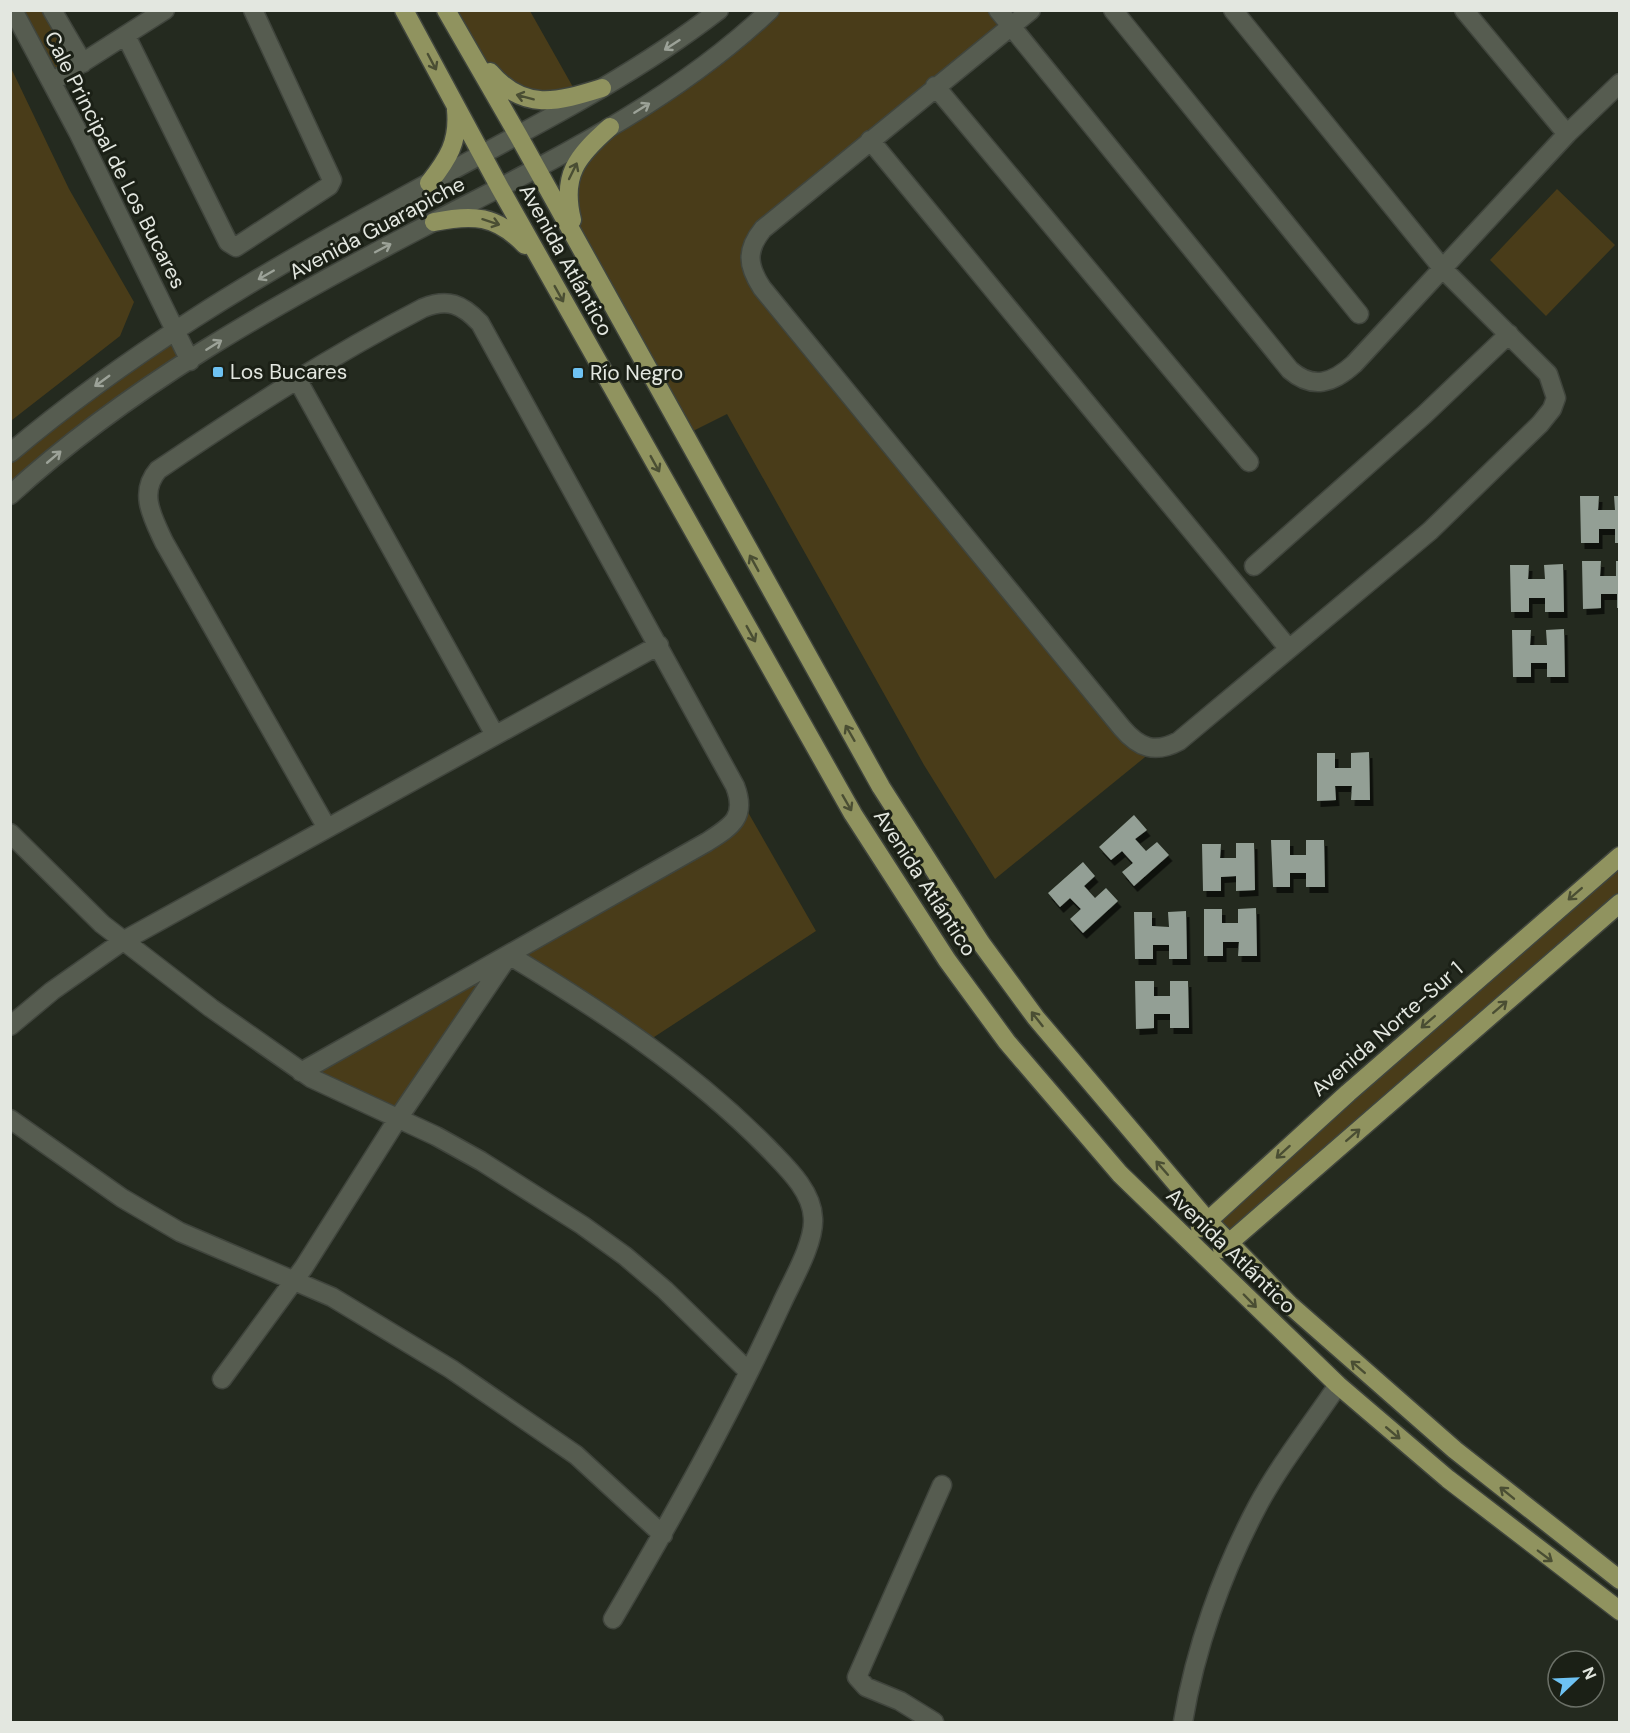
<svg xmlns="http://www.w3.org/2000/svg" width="1630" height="1733" font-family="'DM Sans',sans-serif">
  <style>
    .green { fill: #493c19 }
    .building { fill: #939f95; filter: url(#shadow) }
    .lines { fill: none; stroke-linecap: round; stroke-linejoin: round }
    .minor-casing { stroke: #40453d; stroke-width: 21 }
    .major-casing { stroke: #40453d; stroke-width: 21 }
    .minor { stroke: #565c50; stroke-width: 18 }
    .major { stroke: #90935f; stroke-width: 18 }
    .oneway { stroke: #9ca298 }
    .oneway2 { stroke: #4a4e33 }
    .poi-dot { fill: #6ec2f3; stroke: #1b2016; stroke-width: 2 }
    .labels { text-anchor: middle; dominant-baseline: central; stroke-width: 6; stroke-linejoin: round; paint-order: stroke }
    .street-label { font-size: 21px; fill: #e3e7e0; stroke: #1b2016 }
    .poi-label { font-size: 21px; fill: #e3e7e0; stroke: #1b2016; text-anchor: start }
  </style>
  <defs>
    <filter id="shadow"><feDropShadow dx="3.5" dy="6" stdDeviation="0" flood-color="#0009"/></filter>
  </defs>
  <rect width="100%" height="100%" fill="#242a1f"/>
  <path class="green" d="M13 11H52L83 63 52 82Z
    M446 11H530L578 96 507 90Z
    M770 11H998L1010 25 780 214 749 263 1122 728 1155 749 995 879 924 765 727 414 683 436 580 248 574 166Z
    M11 68 69 189 134 302 120 336 12 420Z
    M1557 189 1615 245 1546 316 1490 260Z
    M175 331 190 361 11 495V453Z
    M741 800 816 931 645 1043 509 955 397 1120 301 1072 707 842Z
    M1619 856V903L1230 1243 1208 1221Z"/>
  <path class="building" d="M1580 496H1599L1598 510H1615L1614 496H1620V543H1615V529H1599V543H1581Z
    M1582 561H1601L1600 576H1616V561H1620V608H1617V594H1601V608L1583 609Z
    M1563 564 1564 612H1545V598H1529V612H1511L1510 565H1529L1528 579H1545L1544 565Z
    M1564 629 1565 677H1547V663H1531V677H1513L1512 630H1531L1530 645H1547L1546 630Z
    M1369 752 1370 800H1351L1352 786H1335L1336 800 1317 801V753H1335V768H1351V753Z
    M1134 815 1147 830 1135 839 1146 851 1157 842 1169 855 1134 886 1122 872 1133 863 1122 851 1111 860 1099 847Z
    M1271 840H1290V855H1306V840H1324L1325 887H1306V873H1290V887H1273Z
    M1236 843H1254L1255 890 1236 891V876L1221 877V891H1203L1202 844H1221L1220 858H1236Z
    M1083 862 1095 876 1084 886 1095 898 1106 888 1118 901 1083 933 1070 919 1081 909 1070 898 1060 907 1048 893Z
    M1256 908 1257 956H1238L1239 942H1223V956H1204V909H1222V923H1238V909Z
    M1186 911 1187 959H1169V945H1153V959H1135L1134 912H1152V926L1169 927 1168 912Z
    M1135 981H1154V996H1170V981H1188L1189 1028H1170V1014H1154V1028L1136 1029Z"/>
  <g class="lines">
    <g class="minor-casing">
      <path id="minor" d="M13 10 78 132 190 361
        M52 10 83 63
        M998 10 1290 370C1313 390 1333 383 1354 364L1567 134 1620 83
        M1031 10 763 229C746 250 747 265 762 288L1122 728C1139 748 1155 754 1179 741L1430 531 1540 424 1552 409 1556 398 1548 374 1443 269 1233 10
        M1113 10 1359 314
        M1464 10 1567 134
        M126 36 228 242 236 247 329 186 332 180 253 10
        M52 82 165 10
        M935 86 1249 462
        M870 140 1289 649
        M297 379 495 735
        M10 453C126 355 257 276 390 204 501 142 618 88 719 10
        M10 495C128 387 271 307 412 233 536 168 667 108 770 10
        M1254 566 1424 415 1509 334
        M10 833 102 924 211 1008 311 1078 436 1136 481 1161 582 1225 625 1256 665 1290 749 1372
        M10 1026 52 991 123 941 659 645
        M301 1072 707 842C732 826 747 817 735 786L480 323C462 304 448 298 423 308 330 356 244 412 158 470 138 493 153 518 164 542L327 828
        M10 1119 122 1198 180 1232 332 1297 451 1369 576 1455 663 1535
        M222 1379 304 1267 397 1120 509 955C602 1011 691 1070 767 1147 785 1166 812 1190 813 1218 815 1242 792 1281 782 1303 732 1412 674 1515 613 1619
        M934 1722 900 1701 866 1687 857 1677 942 1485
        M1183 1722C1195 1649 1222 1573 1257 1507 1280 1464 1311 1425 1338 1385"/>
    </g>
    <g class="major-casing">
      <path id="major" d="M404 10 500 188 853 814 947 960 1007 1042 1120 1174 1338 1385 1448 1479 1620 1611
        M446 10 518 135 881 787 981 943 1036 1018 1208 1221 1290 1305 1455 1450 1620 1580
        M490 72C524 112 557 102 602 88
        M429 183C448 159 459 142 456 110
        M572 220C561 175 577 156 610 127
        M434 222C473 214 496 215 525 245
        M1200 1228 1348 1093 1620 856
        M1222 1249 1620 903"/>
    </g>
    <use href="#minor" class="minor"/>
    <use href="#major" class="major"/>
  </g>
  <defs><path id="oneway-shaft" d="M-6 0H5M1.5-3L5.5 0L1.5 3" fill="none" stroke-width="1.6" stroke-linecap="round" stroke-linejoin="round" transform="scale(1.5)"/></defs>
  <g class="oneway">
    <use href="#oneway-shaft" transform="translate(672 45) rotate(147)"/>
    <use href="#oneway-shaft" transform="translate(642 108) rotate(-32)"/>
    <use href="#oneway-shaft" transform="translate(383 248) rotate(-28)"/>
    <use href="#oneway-shaft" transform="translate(266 275) rotate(150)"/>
    <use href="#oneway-shaft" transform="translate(214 345) rotate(-32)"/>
    <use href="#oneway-shaft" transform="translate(102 381) rotate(144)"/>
    <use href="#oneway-shaft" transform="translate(54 457) rotate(-40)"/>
  </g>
  <g class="oneway2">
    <use href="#oneway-shaft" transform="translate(432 62) rotate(62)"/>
    <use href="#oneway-shaft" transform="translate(525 97) rotate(-165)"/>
    <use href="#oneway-shaft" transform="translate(573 171) rotate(-64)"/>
    <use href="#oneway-shaft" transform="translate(491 222) rotate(18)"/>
    <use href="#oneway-shaft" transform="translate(559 294) rotate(61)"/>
    <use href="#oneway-shaft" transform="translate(655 464) rotate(61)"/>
    <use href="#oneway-shaft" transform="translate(754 563) rotate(-119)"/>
    <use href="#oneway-shaft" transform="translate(751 634) rotate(61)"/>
    <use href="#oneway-shaft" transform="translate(850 733) rotate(-120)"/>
    <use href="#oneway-shaft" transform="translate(847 803) rotate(60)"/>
    <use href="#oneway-shaft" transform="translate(1575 894) rotate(139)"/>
    <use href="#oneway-shaft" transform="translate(1500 1007) rotate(-41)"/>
    <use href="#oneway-shaft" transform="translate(1037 1019) rotate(-128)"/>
    <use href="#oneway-shaft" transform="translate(1428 1022) rotate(139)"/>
    <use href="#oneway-shaft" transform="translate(1353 1135) rotate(-41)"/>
    <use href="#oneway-shaft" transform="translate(1283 1152) rotate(138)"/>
    <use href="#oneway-shaft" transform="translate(1162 1168) rotate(-131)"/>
    <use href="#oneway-shaft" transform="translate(1250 1301) rotate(46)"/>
    <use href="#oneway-shaft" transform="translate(1358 1367) rotate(-139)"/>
    <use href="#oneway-shaft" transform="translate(1393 1433) rotate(40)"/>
    <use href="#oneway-shaft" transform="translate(1507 1493) rotate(-141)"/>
    <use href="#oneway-shaft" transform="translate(1545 1556) rotate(37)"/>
  </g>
  <g class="poi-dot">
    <rect x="212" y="366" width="12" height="12" rx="3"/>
    <rect x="572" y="367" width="12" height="12" rx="3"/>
  </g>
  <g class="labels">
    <g class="street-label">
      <text transform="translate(115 160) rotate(63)">Cale Principal de Los Bucares</text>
      <text transform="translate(377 228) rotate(-28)">Avenida Guarapiche</text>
      <text transform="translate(566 260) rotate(61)">Avenida Atlántico</text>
      <text transform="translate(925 883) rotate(57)">Avenida Atlántico</text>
      <text transform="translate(1387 1029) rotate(-41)">Avenida Norte-Sur 1</text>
      <text transform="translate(1231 1251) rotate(44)">Avenida Atlántico</text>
    </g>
    <g class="poi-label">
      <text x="230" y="372">Los Bucares</text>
      <text x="590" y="373">Río Negro</text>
    </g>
  </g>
  <rect width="1630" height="1733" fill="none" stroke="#e3e7e0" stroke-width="24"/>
  <g transform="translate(1576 1679) rotate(67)"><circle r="28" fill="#1b2016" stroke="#6b7067" stroke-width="1.5"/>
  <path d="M0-4.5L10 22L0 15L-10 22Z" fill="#6ec2f3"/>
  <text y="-9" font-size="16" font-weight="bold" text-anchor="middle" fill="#e3e7e0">N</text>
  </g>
</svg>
